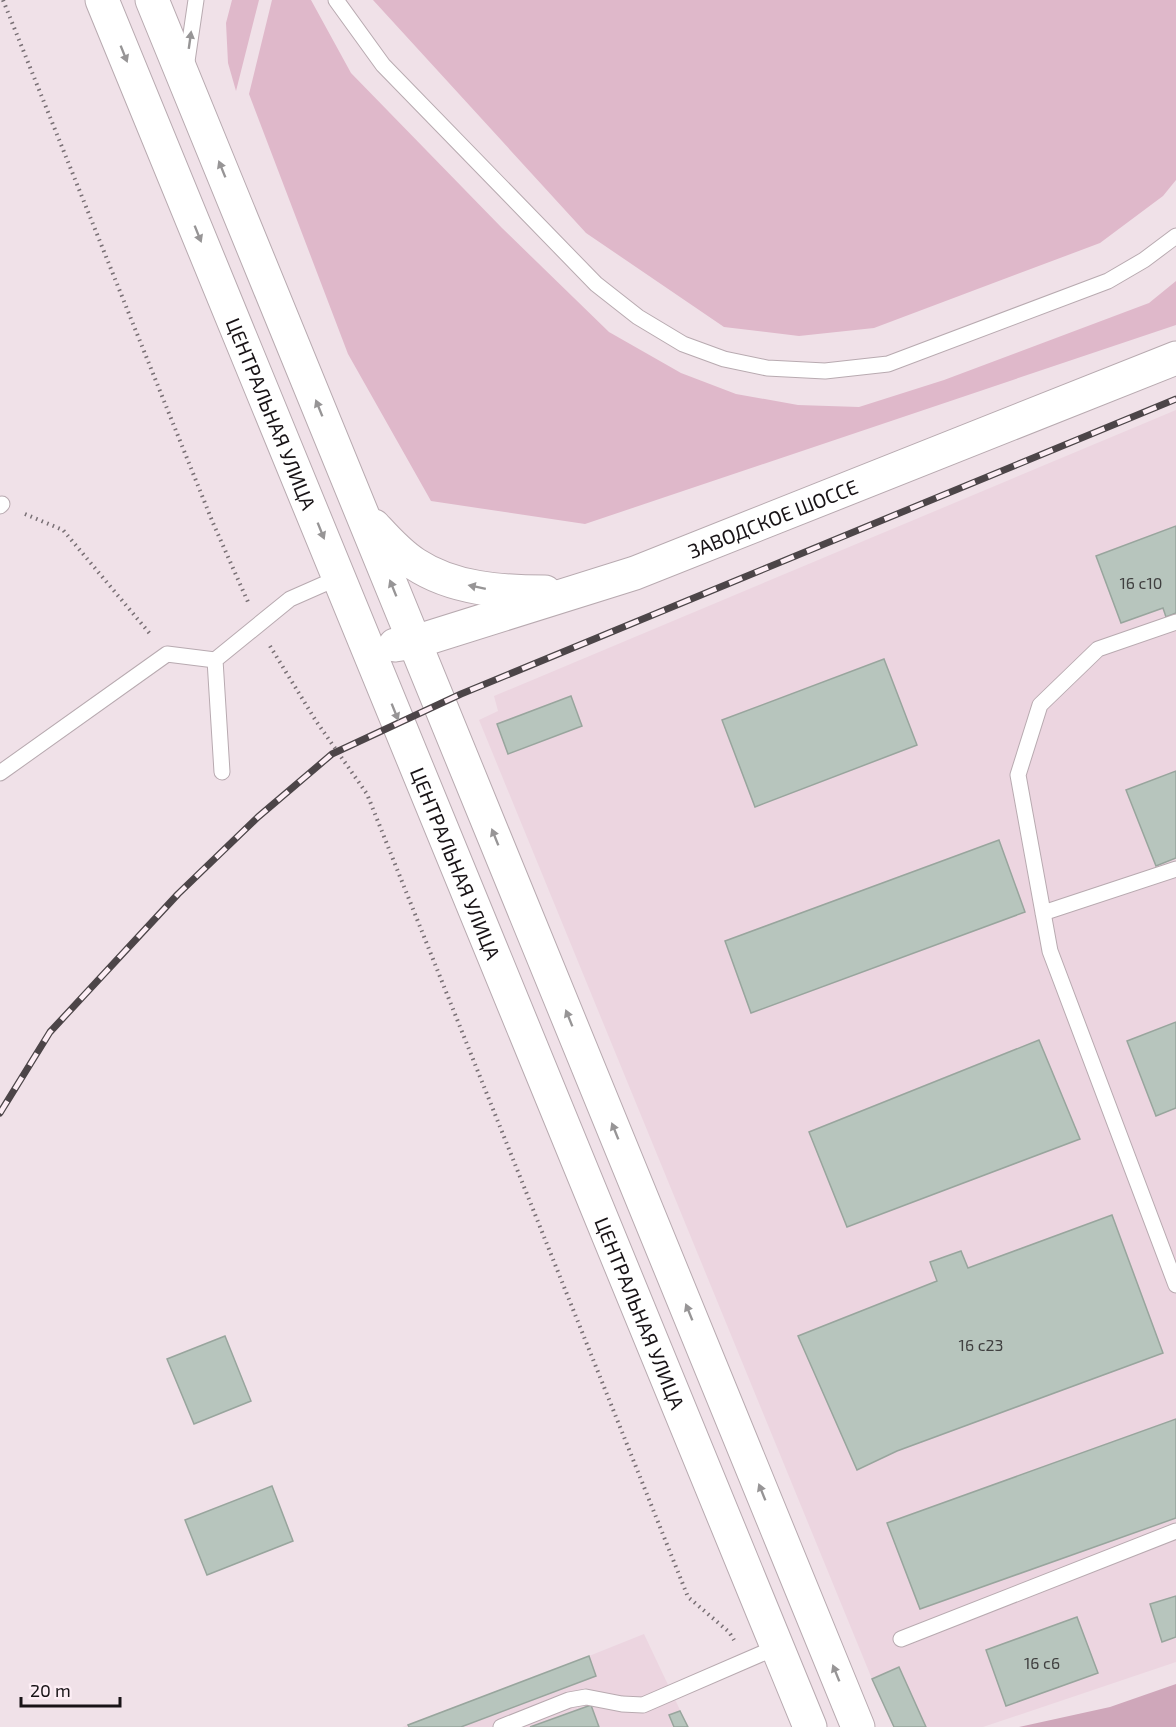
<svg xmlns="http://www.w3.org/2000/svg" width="1176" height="1727" font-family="'Exo 2',sans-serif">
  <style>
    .built { fill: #ecd5e0 }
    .green { fill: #dfb8ca }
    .forest { fill: #cfa7ba }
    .building { fill: #b7c5bd; stroke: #98a59d; stroke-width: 1.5 }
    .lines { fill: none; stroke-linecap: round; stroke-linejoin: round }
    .lane-casing { stroke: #b8aab0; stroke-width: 17 }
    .secondary-casing { stroke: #b8aab0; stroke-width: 35 }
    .path { stroke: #797075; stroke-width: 4; stroke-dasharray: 1.5 4.5; stroke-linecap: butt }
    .lane { stroke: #fff; stroke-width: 15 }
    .secondary { stroke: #fff; stroke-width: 33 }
    .rail-casing { stroke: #4c4548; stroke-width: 7 }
    .rail { stroke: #fdeef5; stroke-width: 4.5; stroke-dasharray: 14; stroke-linecap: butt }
    .oneway { fill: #979596 }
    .labels { text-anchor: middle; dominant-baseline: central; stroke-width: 4.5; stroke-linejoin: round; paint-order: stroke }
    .number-label { font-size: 16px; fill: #404040 }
    .street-label { font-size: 20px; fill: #181316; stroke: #fdeef5 }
  </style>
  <rect width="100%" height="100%" fill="#f0e1e8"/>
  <path class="built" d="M1176 410V1662L983 1727H894L872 1679 479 720 498 711 494 696Z
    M644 1634 688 1727H402L589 1656Z"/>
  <path class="green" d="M232 0H259L236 91 228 63 226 23Z
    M272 0H311L351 73 502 228 609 332 681 373 736 394 798 405 859 407 944 380 1149 303 1176 281V325L585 524 431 501 348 354 249 94Z
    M373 0H1176V180L1163 196 1100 243 874 328 799 336 724 327 586 233Z"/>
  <path class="forest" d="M1176 1684V1727H1019L1110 1707Z"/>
  <path class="building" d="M1176 526V613L1166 617 1163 608 1121 623 1096 556Z
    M884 659 917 745 755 807 722 720Z
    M571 696 582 726 508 754 497 724Z
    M1176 771V858L1156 866 1126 790Z
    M999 840 1025 912 751 1013 725 941Z
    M1176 1022V1108L1156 1116 1127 1041Z
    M1039 1040 1080 1139 847 1227 809 1132Z
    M1112 1215 1163 1353 897 1451 857 1470 798 1336 937 1281 930 1262 961 1251 968 1268Z
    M225 1336 251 1401 194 1424 167 1359Z
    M1176 1419V1518L920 1609 887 1523Z
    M272 1486 293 1541 207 1575 185 1520Z
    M1176 1596V1637L1162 1642 1150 1604Z
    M1077 1617 1098 1673 1006 1706 986 1650Z
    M589 1656 596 1676 461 1727H409L408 1725Z
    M899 1667 926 1727H894L872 1679Z
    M591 1705 599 1727H530Z
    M680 1711 688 1727H674L669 1715Z"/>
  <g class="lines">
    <g class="lane-casing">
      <path id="lane" d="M336 0 383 65 596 284 638 317 683 344 724 359 767 368 825 371 888 364 1108 281 1144 260 1176 236
        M186 68 196 0
        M0 506 2 504
        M1176 622 1098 649 1040 705 1018 775 1050 951 1176 1285
        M215 660 222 772
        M0 773 167 654 215 660 290 599 340 577
        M1043 913 1176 869
        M901 1639 1176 1531
        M501 1727 569 1700 586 1697 622 1704 643 1705 777 1647"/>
    </g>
    <g class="secondary-casing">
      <g id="secondary">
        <path id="s1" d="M102 0 810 1727"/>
        <path d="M152 0 858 1727"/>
        <path d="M374 526C386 539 399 554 415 564 453 589 501 592 545 592"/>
        <path id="s2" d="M395 645 415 642 635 573 1176 358"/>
      </g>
    </g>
    <path class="path" d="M3 0 213 523 248 602
      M25 514 63 530 151 635
      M270 646 316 721 367 794 688 1597 729 1632 734 1640"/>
    <use href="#lane" class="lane"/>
    <use href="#secondary" class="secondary"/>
    <g class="rail-casing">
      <path id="rail" d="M0 1113 50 1032 178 894 258 817 332 754 461 694 1176 399"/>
    </g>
    <use href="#rail" class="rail"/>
  </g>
  <defs><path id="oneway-solid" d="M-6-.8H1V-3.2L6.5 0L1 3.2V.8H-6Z" transform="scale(1.5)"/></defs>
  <g class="oneway">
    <use href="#oneway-solid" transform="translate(190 40) rotate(-82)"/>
    <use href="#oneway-solid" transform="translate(124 54) rotate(68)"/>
    <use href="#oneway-solid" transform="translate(222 169) rotate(-112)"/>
    <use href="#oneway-solid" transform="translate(198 234) rotate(68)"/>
    <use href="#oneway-solid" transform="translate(319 408) rotate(-112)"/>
    <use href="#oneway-solid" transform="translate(321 531) rotate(68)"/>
    <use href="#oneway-solid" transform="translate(477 587) rotate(-168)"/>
    <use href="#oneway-solid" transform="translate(393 588) rotate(-112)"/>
    <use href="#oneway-solid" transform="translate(395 712) rotate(68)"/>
    <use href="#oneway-solid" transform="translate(495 837) rotate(-112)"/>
    <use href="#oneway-solid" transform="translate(569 1018) rotate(-112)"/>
    <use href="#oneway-solid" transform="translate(615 1131) rotate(-112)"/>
    <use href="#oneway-solid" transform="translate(689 1312) rotate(-112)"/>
    <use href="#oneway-solid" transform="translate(762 1492) rotate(-112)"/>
    <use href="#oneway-solid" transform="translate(836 1673) rotate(-112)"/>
  </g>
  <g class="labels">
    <g class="number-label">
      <text x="1141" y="582">16 с10</text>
      <text x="981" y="1344">16 с23</text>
      <text x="1042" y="1662">16 с6</text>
    </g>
    <g class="street-label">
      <text stroke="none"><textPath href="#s1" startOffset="447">ЦЕНТРАЛЬНАЯ УЛИЦА</textPath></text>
      <text stroke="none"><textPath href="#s2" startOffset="399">ЗАВОДСКОЕ ШОССЕ</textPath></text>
      <text stroke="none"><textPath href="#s1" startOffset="933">ЦЕНТРАЛЬНАЯ УЛИЦА</textPath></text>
      <text stroke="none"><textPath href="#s1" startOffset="1419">ЦЕНТРАЛЬНАЯ УЛИЦА</textPath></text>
    </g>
  </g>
  <path d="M21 1697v9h99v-9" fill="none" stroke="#181316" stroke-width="3"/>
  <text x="30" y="1697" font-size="18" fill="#181316" stroke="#fdeef5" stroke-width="4.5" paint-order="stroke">20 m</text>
</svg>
